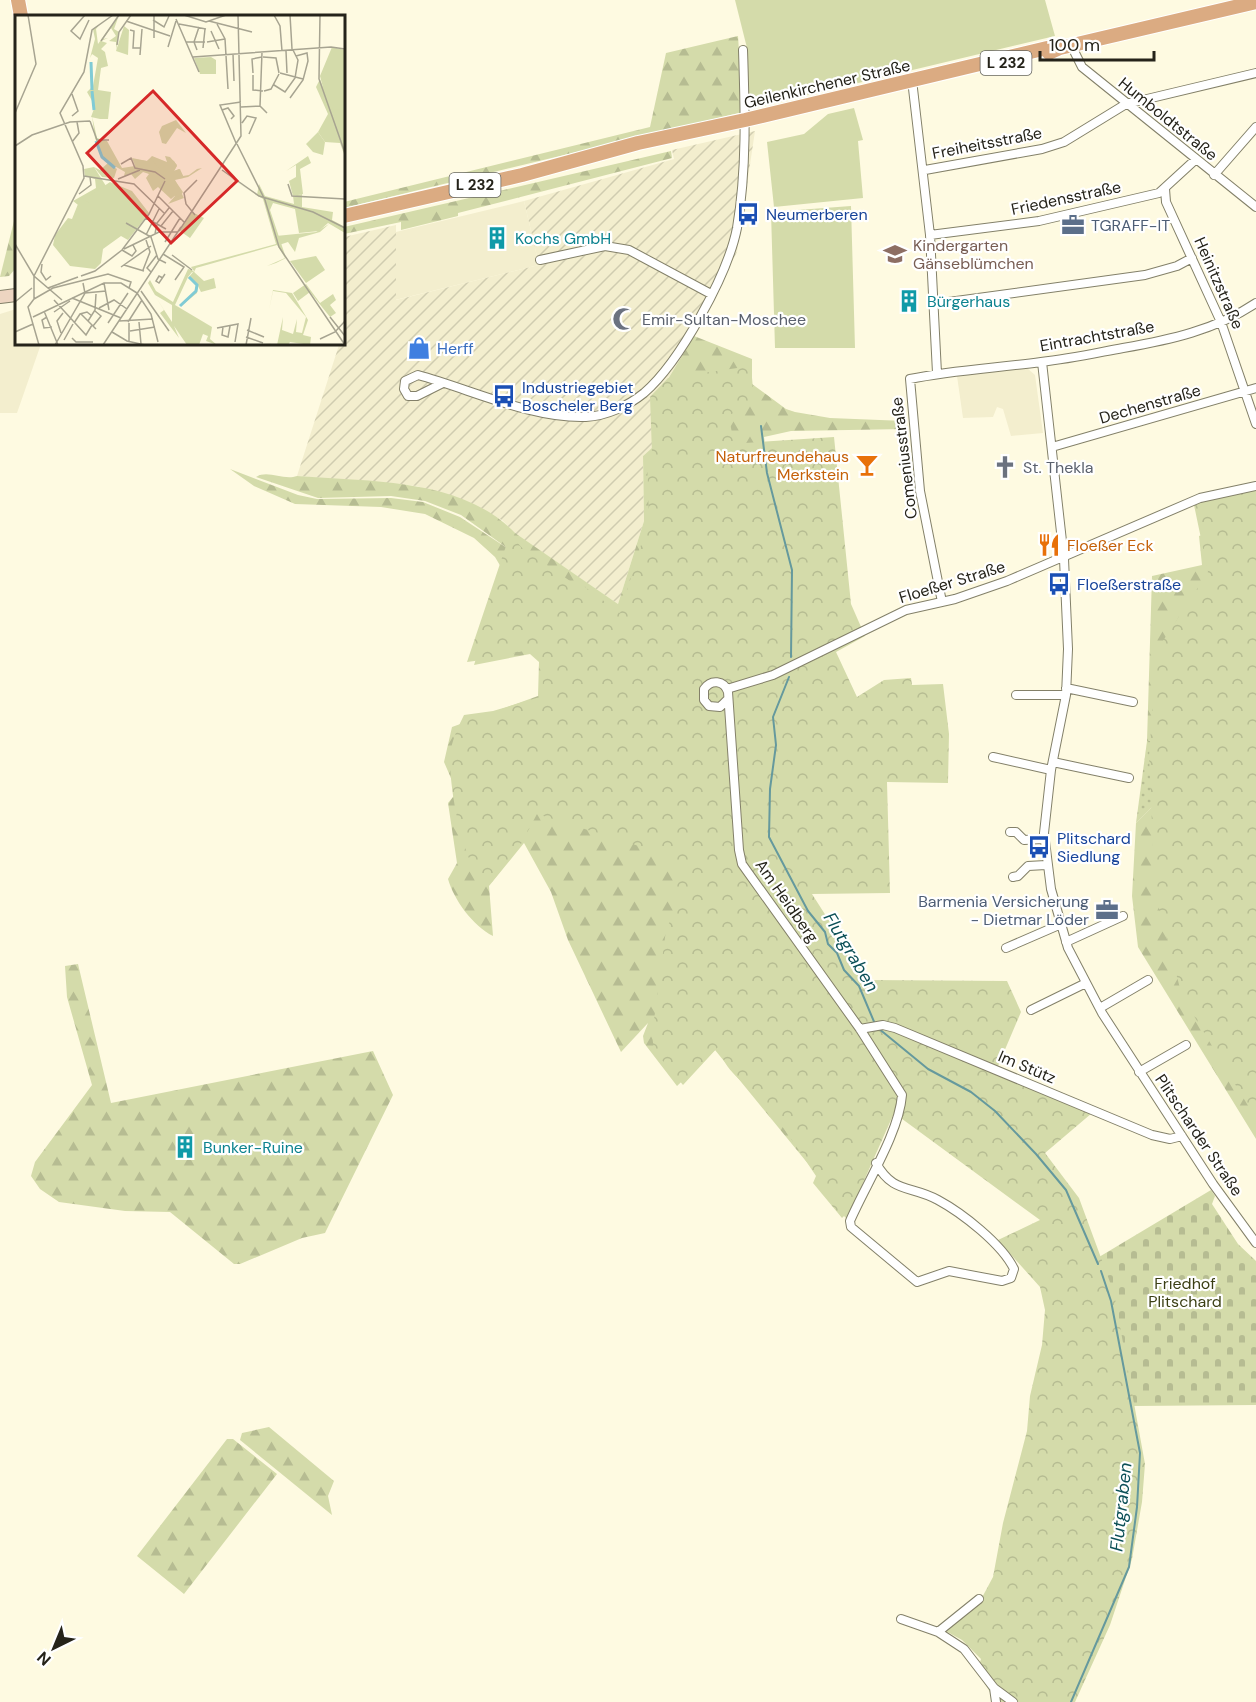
<svg xmlns="http://www.w3.org/2000/svg" width="1256" height="1702" font-family="'DM Sans',sans-serif">
  <style>
    .built { fill: #f3eece }
    .industrial { fill: url(#industrial-furrows) }
    .grass { fill: url(#grass-dots) }
    .forest { fill: url(#forest-firs) }
    .cemetery { fill: url(#cemetery-stones) }
    .park { fill: url(#park-crowns) }
    .garden { fill: #d4dbaa }
    .lines { fill: none; stroke-linecap: round; stroke-linejoin: round }
    .stream { stroke: #65999d; stroke-width: 2 }
    .street-casing { stroke: #838069; stroke-width: 10 }
    .secondary-casing { stroke: #838069; stroke-width: 14 }
    .primary-casing { stroke: #fff; stroke-width: 16 }
    .street { stroke: #fff; stroke-width: 8 }
    .secondary { stroke: #edd5c1; stroke-width: 12 }
    .primary { stroke: #dbab82; stroke-width: 14 }
    .labels { text-anchor: middle; dominant-baseline: central; stroke-width: 4.5; stroke-linejoin: round; paint-order: stroke }
    .shield { fill: #fff; stroke: #66655f; stroke-width: 1.5 }
    .shield-label { font-size: 15px; font-weight: bold; fill: #25231a }
    .street-label { font-size: 16px; fill: #25231a; stroke: #fff }
    .transit-label { font-size: 16px; fill: #164399; stroke: #fff; text-anchor: start }
    .service-label { font-size: 16px; fill: #4e5e75; stroke: #fff; text-anchor: start }
    .culture-label { font-size: 16px; fill: #0d838f; stroke: #fff; text-anchor: start }
    .education-label { font-size: 16px; fill: #785e54; stroke: #fff; text-anchor: start }
    .worship-label { font-size: 16px; fill: #5b616d; stroke: #fff; text-anchor: start }
    .shop-label { font-size: 16px; fill: #366cbe; stroke: #fff; text-anchor: start }
    .food-label { font-size: 16px; fill: #c56008; stroke: #fff; text-anchor: end }
    .park-label { font-size: 16px; fill: #3b3f14; stroke: #fff }
    .water-label { font-size: 18px; font-style: italic; fill: #0c5057; stroke: #fff }
    .inset-river { fill: none; stroke: #80cbd5; stroke-width: 3 }
    .inset-road { fill: none; stroke: #a7a491; stroke-width: 1.5 }
    .view { fill: #d62828; fill-opacity: 0.15; stroke: #d62828; stroke-width: 3 }
    .inset-edge { fill: none; stroke: #25231a; stroke-width: 3 }
  </style>
  <defs>
    <pattern id="industrial-furrows" width="10" height="10" patternUnits="userSpaceOnUse" patternTransform="scale(1.5)"><rect width="10" height="10" fill="#f3eece"/><path d="M-1 1l2-2M0 10L10 0M9 11l2-2" fill="none" stroke="#d0ccb0"/></pattern>
    <pattern id="grass-dots" width="8" height="8" patternUnits="userSpaceOnUse" patternTransform="scale(1.5)"><rect width="8" height="8" fill="#d4dbaa"/><path d="M2 2h.1M6 6h.1" fill="none" stroke="#b6bc92" stroke-width="1.8" stroke-linecap="round"/></pattern>
    <pattern id="forest-firs" width="22" height="20" patternUnits="userSpaceOnUse" patternTransform="scale(1.5)"><rect width="22" height="20" fill="#d4dbaa"/><path d="M5 1l3.5 6h-7zM16 11l3.5 6h-7z" fill="#b6bc92"/></pattern>
    <pattern id="cemetery-stones" width="16" height="16" patternUnits="userSpaceOnUse" patternTransform="scale(1.5)"><rect width="16" height="16" fill="#d4dbaa"/><path d="M2 7V4a2 2 0 0 1 4 0v3zM10 15v-3a2 2 0 0 1 4 0v3z" fill="#b6bc92"/></pattern>
    <pattern id="park-crowns" width="20" height="18" patternUnits="userSpaceOnUse" patternTransform="scale(1.5)"><rect width="20" height="18" fill="#d4dbaa"/><path d="M2 6a3 3 0 1 1 6 0M12 15a3 3 0 1 1 6 0" fill="none" stroke="#b6bc92"/></pattern>
  </defs>
  <rect width="100%" height="100%" fill="#fefae1"/>
  <path class="built" d="M524 201 539 265 395 300 396 232Z
    M16 309V344H41L17 413H0V314Z
    M1027 368 1035 375 1043 433 1011 436 1003 409 997 407 993 417 963 418 957 376Z"/>
  <path class="industrial" d="M755 131 737 252 694 336 668 379 653 447 643 456 644 521 618 604 515 534 502 520 417 486 297 476 339 345 337 344H344V237L396 225V300L539 265 524 201 674 159 672 150Z"/>
  <path class="grass" d="M1187 738 1169 790 1136 823 1147 741Z"/>
  <path class="forest" d="M738 36 743 112 344 208V202L650 127 666 53Z
    M671 151 672 158 458 213V216L401 230V222L344 234V227Z
    M15 217 16 268 9 276 0 277Z
    M694 336 752 359V384L786 409 795 412 830 418 905 421 906 429 791 431 764 437 769 472 681 857 814 1171 715 1050 677 1086 644 1043 643 1036 648 1023 621 1052 568 940 551 892 524 843 489 886 493 936C473 926 454 900 448 879L457 863 448 803 457 792 444 762 452 727 538 696 539 662 530 654 474 665 490 615 508 579 495 557 474 538 425 514 381 507 295 504 254 486 230 469 298 495 317 499 391 498 423 502 460 517 510 550 461 515 425 501 391 496 318 498 256 477C268 469 283 481 297 476 369 482 461 477 515 533L618 604 644 521 643 456 653 447 668 379Z
    M1256 517V1139L1138 947 1132 896 1136 823 1169 790 1186 739 1147 741 1152 576 1202 565 1199 536Z
    M78 964 111 1103 373 1051 393 1095 325 1233 302 1238 240 1264H234L170 1212 125 1211 59 1202 40 1189 31 1176 35 1162 92 1085 67 997 65 966Z
    M269 1427 334 1481 328 1496 332 1515 240 1440 242 1433Z
    M227 1439H233L277 1474 184 1594 137 1556Z"/>
  <path class="cemetery" d="M1211 1190 1215 1196 1212 1204 1238 1244 1256 1261V1405L1134 1406 1099 1257Z"/>
  <path class="park" d="M751 366 754 401 739 405 729 418 733 438 745 443 834 437 851 604 865 636 836 652 857 697 884 680 911 678 912 685 943 684 949 734 948 783 887 782 890 893 812 894 867 980 1007 981 1021 1012 995 1073 1092 1113 1045 1153 1079 1198 1114 1293 1145 1464 1142 1502 1132 1559 1110 1625 1075 1702H996L977 1671 981 1659 962 1640 942 1629 978 1605 993 1577 1003 1523 1027 1431 1030 1396 1042 1345 1045 1310 1040 1287 998 1240 1040 1220 894 1113 847 1219 844 1216 842 1218 813 1183 816 1176C799 1150 782 1124 761 1100 747 1084 722 1070 719 1046L683 1085 654 1050 652 1035 666 930 676 908 674 874 677 858 537 814 521 844 492 882 486 884C463 870 446 776 451 749 453 738 459 725 464 715L493 711 543 696 542 646 497 658 467 662 510 534 523 549 579 587 581 584 620 613 649 519 647 460 652 453 650 397 668 378Z
    M1256 488V1119L1182 996 1155 893 1149 756 1157 650 1208 572 1194 505 1202 500Z"/>
  <path class="garden" d="M735 0H1045L1055 36 749 109 747 48Z
    M854 108 863 140 858 141 863 198 774 207 767 142 804 134 828 114Z
    M851 206 855 348H775L771 212Z"/>
  <g class="lines">
    <path class="stream" d="M761 426 767 473 792 570 791 657
      M789 677 773 717 776 745 770 789 769 837 808 911 825 932 828 944 837 953 844 970 859 986 875 1024
      M878 1028 928 1069 971 1092 995 1111 1036 1154 1066 1190 1098 1264
      M1071 1702 1129 1567 1137 1507 1140 1453 1111 1301 1101 1271"/>
    <g class="street-casing">
      <path id="street" d="M1071 45 1082 67 1256 207
        M912 80 930 235 937 373
        M925 170 1042 149 1064 142 1126 104 1256 73
        M1214 175 1256 127
        M1165 189 1166 202 1221 322 1256 424
        M930 235 1039 221 1159 193 1195 160
        M540 260 605 246 629 250 711 294
        M934 304 1145 275 1177 266 1192 258
        M1042 362 1064 559 1068 649 1066 695 1051 770 1044 833 1051 889 1068 948 1102 1013 1213 1184 1256 1243
        M443 383 417 396H408L404 389 405 381 418 375C470 389 532 419 586 417 606 416 628 406 644 393 680 362 728 274 737 228 747 169 745 109 743 50
        M1052 447 1256 388
        M942 602 920 491 910 379C953 370 997 368 1041 362 1069 359 1096 353 1123 348 1169 340 1216 330 1256 303
        M1066 688 1133 702
        M727 689 773 675 906 610 955 599 1007 581 1200 498 1256 486
        M1016 695H1066
        M727 700 720 707 709 706 704 700V689C711 679 724 680 728 692L739 850 742 864 860 1029 902 1095C899 1133 866 1184 850 1221L851 1227 917 1282 949 1271 1002 1281 1011 1278 1014 1269C1002 1244 962 1213 938 1200 911 1185 893 1194 876 1163
        M993 757 1051 770
        M1053 762 1129 778
        M1010 832H1016L1024 840 1043 839
        M1013 877 1018 876 1028 866 1046 865
        M1066 942 1123 916
        M1006 948 1059 925
        M1100 1008 1148 980
        M1031 1010 1086 983
        M860 1029 883 1025 895 1028 1152 1135 1170 1139 1182 1136
        M1139 1072 1186 1045
        M901 1619 938 1632 964 1649 994 1688 1013 1702
        M938 1632 979 1599
        M994 1688 996 1702"/>
    </g>
    <g class="secondary-casing">
      <path id="secondary" d="M0 297 16 295"/>
    </g>
    <g class="primary-casing">
      <path id="primary" d="M18 0 21 16
        M1049 53 1060 48 1256 2
        M344 216 522 175 638 143 745 120 1047 48 1055 49"/>
    </g>
    <use href="#street" class="street"/>
    <use href="#secondary" class="secondary"/>
    <use href="#primary" class="primary"/>
  </g>
  <defs>
    <g id="bus-bare" transform="scale(1.8)"><path d="M-5-6H5V4H4V6H2V4H-2V6H-4V4H-5ZM-3.5-4V0h7V-4ZM-3.5 1.2v1.5H-2V1.2ZM2 1.2v1.5H3.5V1.2Z" fill="#1a4fb4" stroke="#fff" stroke-width="2.5" paint-order="stroke"/></g>
    <g id="office-bare" transform="scale(1.8)"><path d="M-6-3h4V-5.5h4V-3h4V5H-6ZM-1-4.5V-3h2v-1.5ZM-6 0V1H6V0Z" fill="#5c6f8a" stroke="#fff" stroke-width="2.5" paint-order="stroke"/></g>
    <g id="building-bare" transform="scale(1.8)"><path d="M-4-6H4V6H1V3H-1V6H-4ZM-2.5-4.3h1.7v1.8h-1.7ZM.8-4.3h1.7v1.8H.8ZM-2.5-1h1.7V.8h-1.7ZM.8-1h1.7V.8H.8Z" fill="#0f9aa8" stroke="#fff" stroke-width="2.5" paint-order="stroke"/></g>
    <g id="school-bare" transform="scale(1.8)"><path d="M0-5L7-2L0 1L-7-2ZM-4 1L0 2.5L4 1V4Q0 6-4 4Z" fill="#8d6e63" stroke="#fff" stroke-width="2.5" paint-order="stroke"/></g>
    <g id="mosque-bare" transform="scale(1.8)"><path d="M3.5-4.9A6 6 0 1 0 3.5 4.9A5 5 0 1 1 3.5-4.9Z" fill="#6b7280" stroke="#fff" stroke-width="2.5" paint-order="stroke"/></g>
    <g id="shop-bare" transform="scale(1.8)"><path d="M-5-2.5h2.3a2.7 3.5 0 0 1 5.4 0H5L5.5 6h-11ZM-1.5-2.5h3a1.5 2.3 0 0 0-3 0Z" fill="#3f7fe0" stroke="#fff" stroke-width="2.5" paint-order="stroke"/></g>
    <g id="bar-bare" transform="scale(1.8)"><path d="M-6-5H6L.8 .8V4.5H3.5V6h-7V4.5H-.8V.8Z" fill="#e8710a" stroke="#fff" stroke-width="2.5" paint-order="stroke"/></g>
    <g id="church-bare" transform="scale(1.8)"><path d="M-1.2-6h2.4v3.5h3.3v2.4h-3.3V6h-2.4V-.1h-3.3v-2.4h3.3Z" fill="#6b7280" stroke="#fff" stroke-width="2.5" paint-order="stroke"/></g>
    <g id="restaurant-bare" transform="scale(1.8)"><path d="M-5-6h1v4h1v-4h1v4h1v-4h1v5L-1.5 .5V6h-2V.5L-5-1ZM5-6V6H3V1.5H1.5Q1.5-4 5-6Z" fill="#e8710a" stroke="#fff" stroke-width="2.5" paint-order="stroke"/></g>
  </defs>
  <g fill-rule="evenodd">
    <use href="#bus-bare" x="748" y="214"/>
    <use href="#office-bare" x="1073" y="225"/>
    <use href="#building-bare" x="497" y="238"/>
    <use href="#school-bare" x="895" y="254"/>
    <use href="#building-bare" x="909" y="301"/>
    <use href="#mosque-bare" x="624" y="319"/>
    <use href="#shop-bare" x="419" y="348"/>
    <use href="#bus-bare" x="504" y="396"/>
    <use href="#bar-bare" x="867" y="465"/>
    <use href="#church-bare" x="1005" y="467"/>
    <use href="#restaurant-bare" x="1049" y="545"/>
    <use href="#bus-bare" x="1059" y="584"/>
    <use href="#bus-bare" x="1039" y="847"/>
    <use href="#office-bare" x="1107" y="910"/>
    <use href="#building-bare" x="185" y="1147"/>
  </g>
  <g class="labels">
    <g class="shield">
      <rect x="980.5" y="51" width="51" height="24" rx="4.5"/>
      <rect x="449.5" y="173" width="51" height="24" rx="4.5"/>
    </g>
    <g class="shield-label">
      <text x="1006" y="63">L 232</text>
      <text x="475" y="185">L 232</text>
    </g>
    <g class="street-label">
      <text transform="translate(827 84) rotate(-13)">Geilenkirchener Straße</text>
      <text transform="translate(1168 119) rotate(39)">Humboldtstraße</text>
      <text transform="translate(987 143) rotate(-11)">Freiheitsstraße</text>
      <text transform="translate(1066 198) rotate(-12)">Friedensstraße</text>
      <text transform="translate(1219 283) rotate(66)">Heinitzstraße</text>
      <text transform="translate(1097 336) rotate(-10)">Eintrachtstraße</text>
      <text transform="translate(1150 404) rotate(-16)">Dechenstraße</text>
      <text transform="translate(904 458) rotate(-97)">Comeniusstraße</text>
      <text transform="translate(952 582) rotate(-17)">Floeßer Straße</text>
      <text transform="translate(787 901) rotate(55)">Am Heidberg</text>
      <text transform="translate(1027 1067) rotate(23)">Im Stütz</text>
      <text transform="translate(1199 1135) rotate(56)">Plitscharder Straße</text>
    </g>
    <g class="transit-label">
      <text x="766" y="214">Neumerberen</text>
      <text x="522" y="387">Industriegebiet<tspan x="522" dy="18">Boscheler Berg</tspan></text>
      <text x="1077" y="584">Floeßerstraße</text>
      <text x="1057" y="838">Plitschard<tspan x="1057" dy="18">Siedlung</tspan></text>
    </g>
    <g class="service-label">
      <text x="1091" y="225">TGRAFF-IT</text>
      <text x="1089" y="901" text-anchor="end">Barmenia Versicherung<tspan x="1089" dy="18">- Dietmar Löder</tspan></text>
    </g>
    <g class="culture-label">
      <text x="515" y="238">Kochs GmbH</text>
      <text x="927" y="301">Bürgerhaus</text>
      <text x="203" y="1147">Bunker-Ruine</text>
    </g>
    <g class="education-label">
      <text x="913" y="245">Kindergarten<tspan x="913" dy="18">Gänseblümchen</tspan></text>
    </g>
    <g class="worship-label">
      <text x="642" y="319">Emir-Sultan-Moschee</text>
      <text x="1023" y="467">St. Thekla</text>
    </g>
    <g class="shop-label">
      <text x="437" y="348">Herff</text>
    </g>
    <g class="food-label">
      <text x="849" y="456">Naturfreundehaus<tspan x="849" dy="18">Merkstein</tspan></text>
      <text x="1067" y="545" text-anchor="start">Floeßer Eck</text>
    </g>
    <g class="park-label">
      <text x="1185" y="1283">Friedhof<tspan x="1185" dy="18">Plitschard</tspan></text>
    </g>
    <g class="water-label">
      <text transform="translate(851 952) rotate(59)">Flutgraben</text>
      <text transform="translate(1121 1507) rotate(-84)">Flutgraben</text>
    </g>
  </g>
  <g transform="translate(15 15)">
    <rect width="330" height="330" fill="#fefae1"/>
    <path d="M330 35V142L325 128 310 127 303 117 313 99 301 72 305 64 308 72V60ZM79 152 91 171 86 181 67 193 58 186 81 173 80 164 70 161 69 154ZM205 156 242 180 244 169 250 181 279 189 278 181 287 179V192L318 197 317 205 330 212V218L313 208 304 216 284 218 280 194 258 188 255 195 271 243 261 248 252 251 270 243 262 230 181 253 179 257 189 266 199 263 201 273 186 277 183 271 182 278 166 291 181 276 182 270 173 263 179 256 176 252 261 229 248 184ZM291 269 305 288 318 279 321 285 315 290 321 298 315 302 295 277 283 286 278 278Z" fill="#d4dbaa"/>
    <path d="M104 0 99 14 104 17 101 35V27L94 26 101 21 96 13 88 24 93 23 86 26 92 28 86 34 90 37 93 51 86 53 83 75 96 77 93 104H85L76 102 80 91 72 77 78 71 83 43 77 39 75 43 80 24 78 14 85 9 81 14 83 29ZM161 105 171 118 162 113 151 129 147 128 144 117 147 111ZM303 117 310 127 308 140 298 137 291 129ZM137 141 152 147 150 141 155 142 162 150 159 156 164 154 168 161 174 160 182 154 187 153 173 162 160 165 169 183 153 189 160 181 117 144 132 146ZM293 141 296 148 285 154 288 179 278 181 274 166 281 162V150L271 156ZM314 209 305 217 284 223 280 237 273 227 264 230 261 221 301 217ZM173 254 177 255 180 258 177 257 173 262 160 290 197 312 195 324 202 330 191 326 193 321 188 319 184 330H172L159 311 164 323 145 298 149 295 140 281 157 307V290L140 280 133 268 135 265 141 276 158 287ZM258 275 277 278 293 305 288 320 296 322 295 330 275 327 273 330H260L251 328 262 330 268 302 267 315 278 319 282 304 281 317 287 318 291 302 271 278 258 276 254 295Z" fill="#d4dbaa"/>
    <path d="M196 42 201 45V59H185L179 43ZM93 148 102 154 99 163 87 162 79 152 85 155ZM301 241 310 255 291 268 275 246Z" fill="#d4dbaa"/>
    <path d="M317 32 330 35V95L318 94 311 84 305 61ZM77 101 82 123 92 126 107 153 120 151 117 143 132 146 136 143 144 154 153 150V143L159 146 162 151 159 156 165 154 169 163 159 164 168 177 164 184 162 179 156 184 143 172 138 176 131 163 134 159 128 157 120 164 116 159 109 161 110 157 89 145 80 123ZM95 167 117 176 134 198 113 225 106 221 88 234 86 248 80 254 55 251 38 230 40 220 53 203 57 204 63 189 70 185 74 188 73 182Z" fill="#d4dbaa"/>
    <path d="M109 11 114 15 113 40 101 36ZM177 197 189 203 175 223 165 216Z" fill="#d4dbaa"/>
    <path class="inset-river" d="M76 47 77 75M77 76 79 95M81 126 87 142 100 153M165 291 181 276 182 270 174 262"/>
    <path class="inset-road" d="M70 0 56 16 65 24 74 5M139 0V23M169 0 191 7 211 0M259 0 265 11 267 36M275 0 277 34M305 0 304 64 330 138M161 4 184 57M138 5 149 12 154 1M111 6 155 21M194 6 237 17M164 9 191 14M202 9 210 24 213 74M115 15 119 16 118 33H125M196 16 204 34M86 26 104 0M171 27H190M192 27 210 24M102 30 104 17 116 0M153 32 161 6M188 33 190 14M182 35 179 27 184 12M271 36 272 58M218 39 219 66M125 40 127 14M178 42 316 32 330 34M248 42 261 43 264 58M238 58 237 44 247 42M265 58 288 64M238 60V75L248 76M259 70 270 77 280 63 283 45 278 35M249 76 256 74 264 59M275 83 288 65 293 46 292 38 281 41M245 91 247 37M226 92 245 91 252 98M207 95 213 93 219 101 216 104M0 98 21 49 13 0M57 101 63 96 57 79M75 106 82 125H94M227 108 232 101 241 103 234 119M57 127 64 118 62 107M221 128 205 90 226 87M222 129 250 185 264 232 330 330M0 131 17 120 55 107 75 106M106 149 116 143 120 153 140 157 150 164M207 155 244 181 298 197 330 213M69 161 119 169 149 198M103 164 125 155M273 169 277 181 330 184M64 179 76 170 75 162M143 181 169 207M180 200 171 189 169 178 182 165M131 203 151 214M111 208 136 222 143 244 151 248M146 211 158 196M164 216 226 121 223 0M140 219 142 208 154 193M131 220 144 194M150 227 165 203M0 229 19 261V284L13 292 24 330M109 234 144 217H163M107 235 117 241 121 236 118 230M148 239 169 252 160 265M157 240 177 255M27 249 26 257 31 265 36 261M109 250 129 256M106 252 136 231M128 255 135 237 131 225M136 257 132 253 142 240M66 261 80 256 107 235 134 199 150 166M148 263 144 261 141 266 144 268 150 259M89 268 94 295M33 273 63 262M126 276 154 316M70 278 91 276M122 278 136 299 143 327M57 283 106 303M19 284 38 273 93 259 116 267 114 273M39 285 71 320 77 310M47 285 19 261 69 163 68 151 45 98 69 57 77 15 98 0M0 287 17 273M84 293 99 285 112 294M29 296 43 330M39 297 55 286M66 299 81 314M18 302 89 268H106L122 278M32 302 27 305 29 313 37 312M315 302 330 321M73 306 80 295 81 279M104 306 138 304M113 307 127 285M124 307 126 329M59 308 65 299 72 297 77 301M93 308 113 278M114 308V327M78 311 86 301 80 296M208 312 207 320 213 322 215 311M202 313 223 309 220 327M232 315 249 322M115 316 140 312M0 317 18 309M97 317 112 326 130 330M46 318 42 306 48 298M231 322 248 328M57 323 61 327H78M305 324 320 317 330 306M49 325 58 309M40 330 70 278 68 268M88 330 166 212M231 330 236 303"/>
    <path class="view" d="M138 76 222 166 156 228 72 138Z"/>
    <rect width="330" height="330" class="inset-edge"/>
  </g>
  <g transform="translate(54 1648) rotate(223)" stroke="#ffffff" stroke-width="4.5" paint-order="stroke">
  <path d="M0-4.5L10 22L0 15L-10 22Z" fill="#25231a"/>
  <text y="-9" font-size="16" font-weight="bold" text-anchor="middle" fill="#25231a">N</text>
  </g>
  <path d="M1040 51v9h114v-9" fill="none" stroke="#25231a" stroke-width="3"/>
  <text x="1049" y="51" font-size="18" fill="#25231a" stroke="#ffffff" stroke-width="4.5" paint-order="stroke">100 m</text>
</svg>
